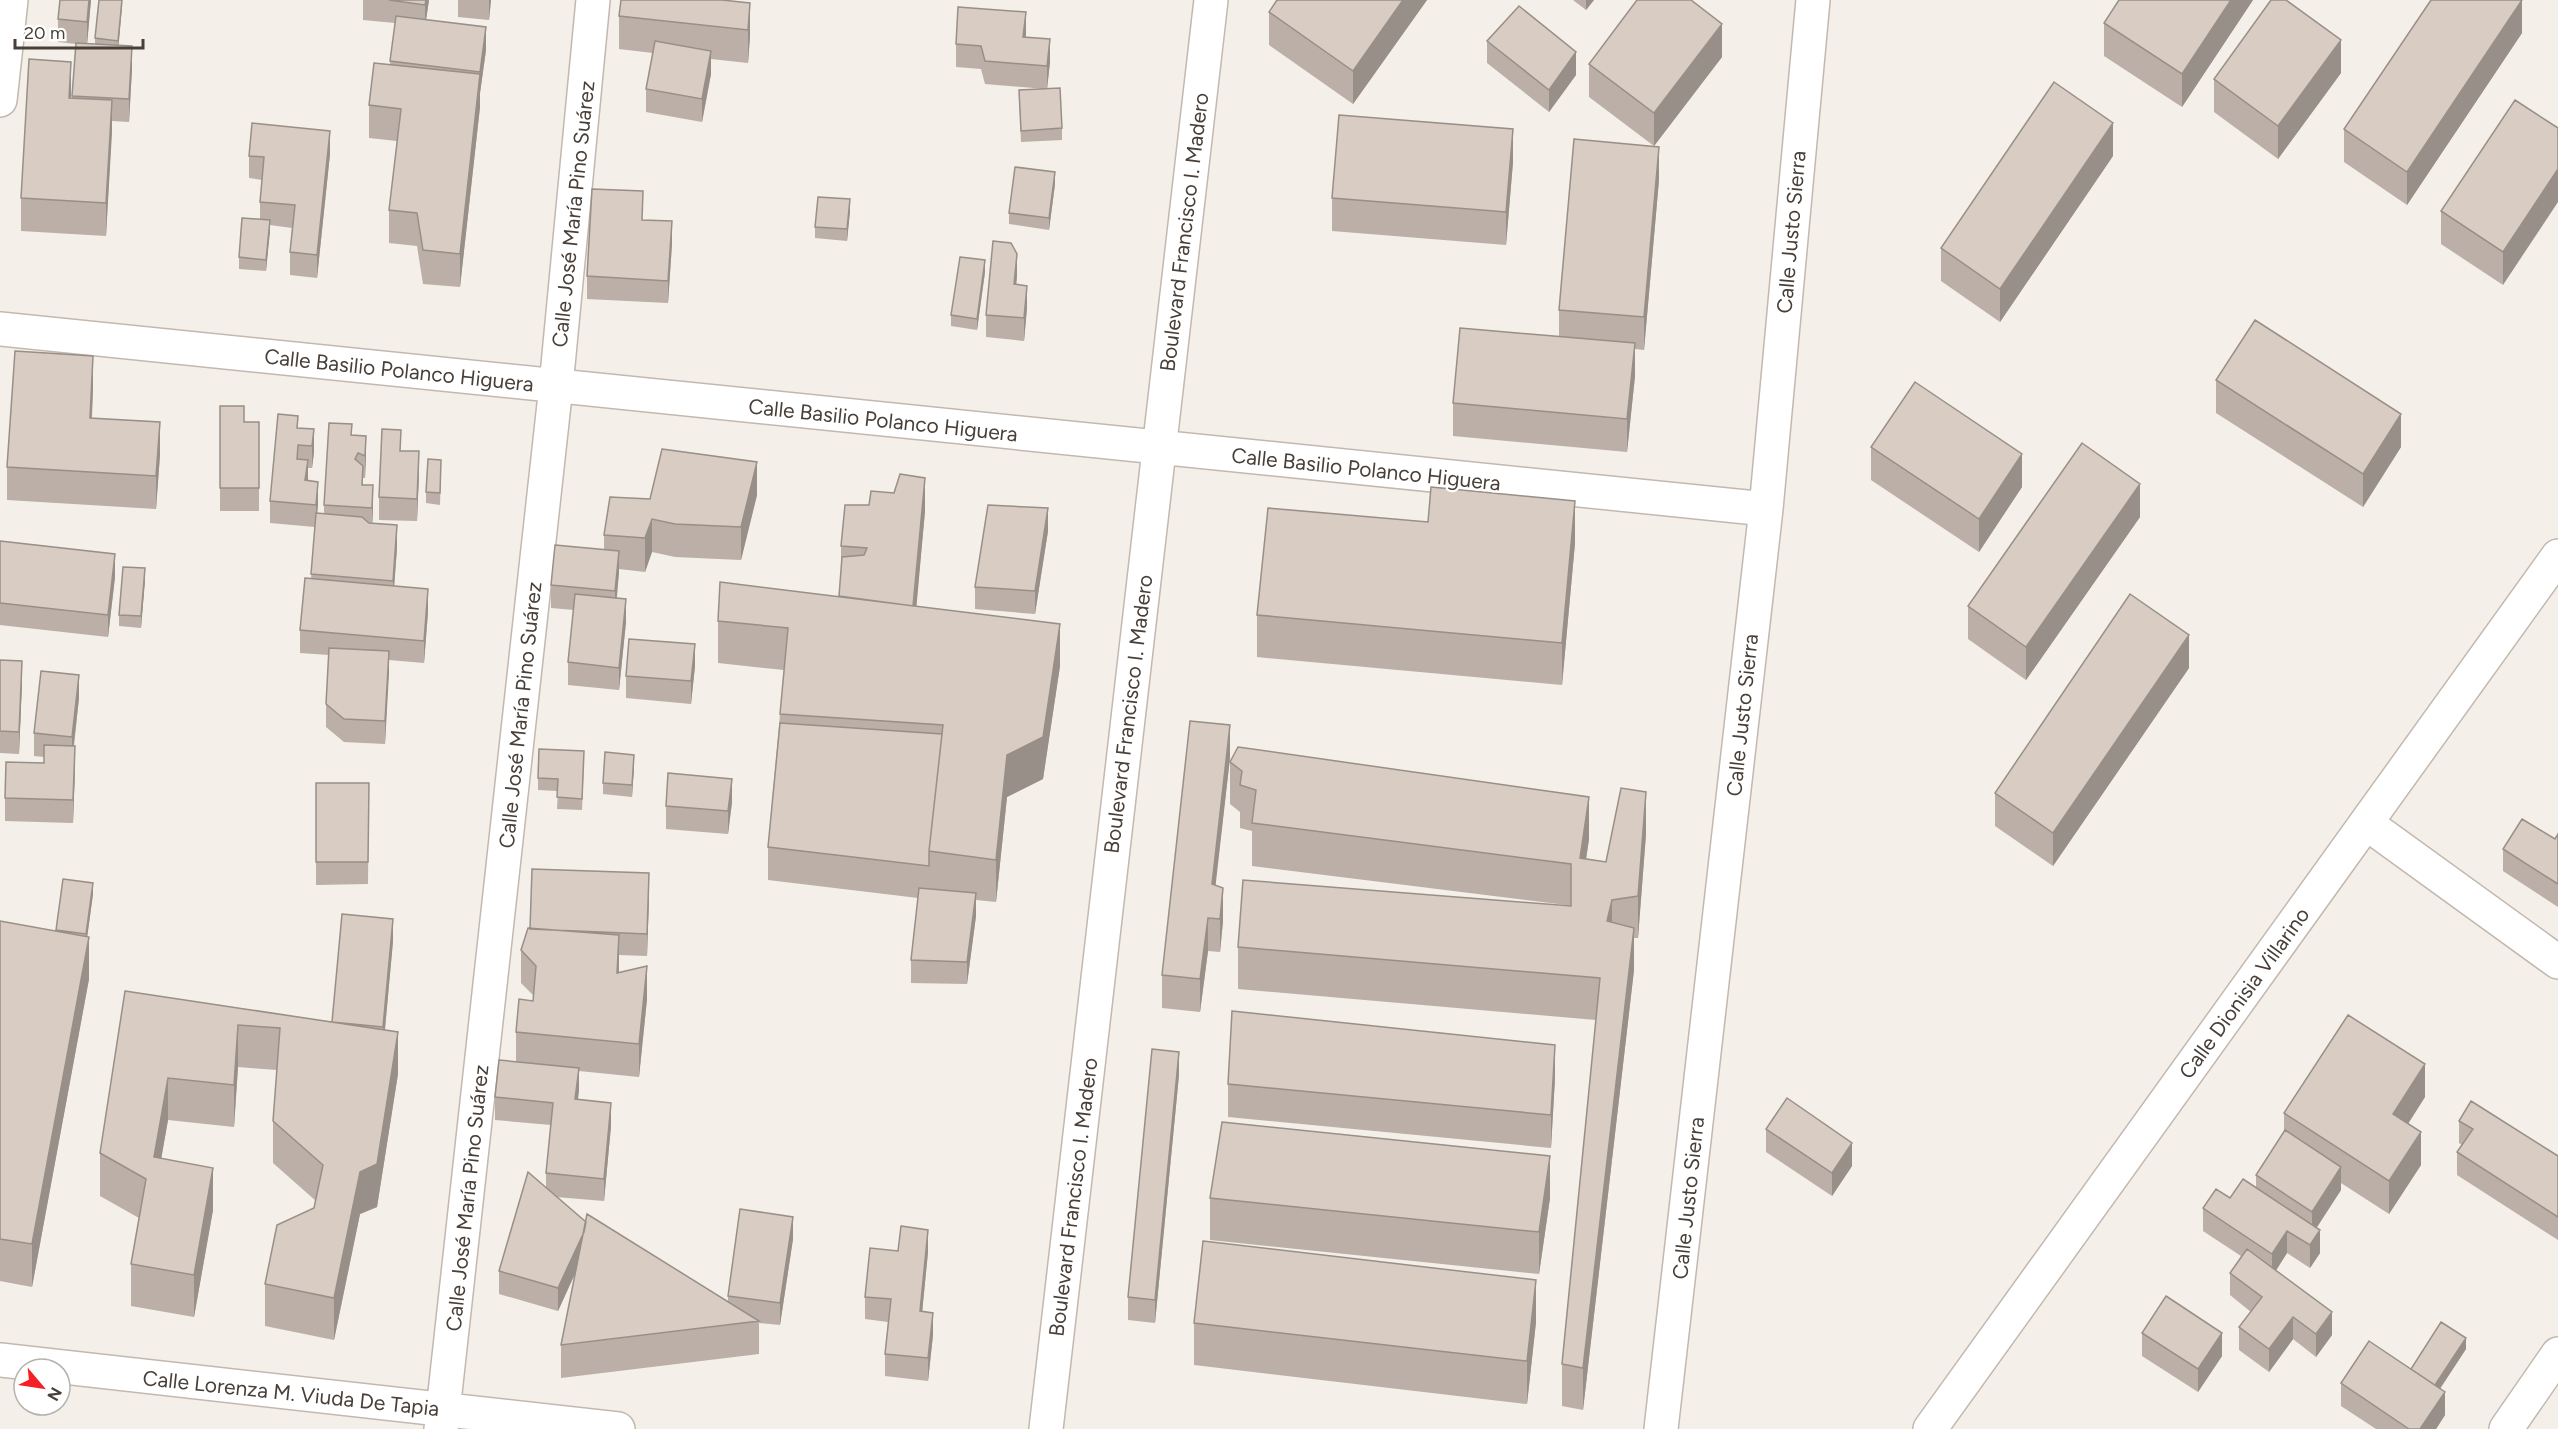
<svg xmlns="http://www.w3.org/2000/svg" width="2558" height="1429" font-family="Figtree,sans-serif">
  <style>
    .lines { fill: none; stroke-linecap: round; stroke-linejoin: round }
    .minor-casing { stroke: #c3b8af; stroke-width: 36 }
    .minor { stroke: #fff; stroke-width: 33 }
    .wall { fill: #bbafa7 }
    .shaded-wall { fill: #988f88 }
    .building { fill: #d9ccc2; stroke: #988f88; stroke-width: 1.5 }
    .labels { text-anchor: middle; dominant-baseline: central; stroke-width: 4.5; stroke-linejoin: round; paint-order: stroke }
    .street-label { font-size: 21px; fill: #483f38; stroke: #fff }
  </style>
  <rect width="100%" height="100%" fill="#f4efe9"/>
  <g class="lines">
    <g class="minor-casing">
      <path id="minor" d="M0 100 11 0
        M0 329 1766 509
        M2366 823 2558 962
        M0 1360 618 1429
        M441 1429 556 386 593 0
        M1046 1429 1211 0
        M1661 1429 1766 509 1813 0
        M1930 1429 2558 556
        M2506 1429 2558 1354"/>
    </g>
    <use href="#minor" class="minor"/>
  </g>
  <path class="wall" d="M60 0H91L87 44H95V38L122 0 118 45 132 69 129 122 112 121 106 236 21 231V198L71 98H72L76 44 58 42V19Z
    M363 0H429L426 20 486 50 480 93V107L460 287 423 284 417 246 389 243V210L397 141 369 138V105L390 64 395 23 363 20Z
    M458 0H491L489 20 458 17Z
    M1277 0H1427L1353 104 1269 45V12Z
    M1573 0H1594L1586 10Z
    M2253 0 2182 107 2104 56V23Z
    M750 3V36L748 63 711 59V74L702 122 646 112V89L653 53 619 49V16Z
    M2522 33 2407 205 2344 162V129Z
    M1026 38 1050 62 1047 89 1062 128V140L1021 142 1019 90 1046 89 985 84 981 69 956 67V44Z
    M1487 41 1576 75 1549 112 1487 63Z
    M1722 57 1654 146 1589 97V64Z
    M2341 73 2278 159 2214 112V79Z
    M2515 100 2503 285 2441 244V211Z
    M330 154 317 278 290 275V252L292 228 270 225 266 271 239 269V257L260 220V202L262 180 249 178V156Z
    M2113 156 2000 322 1941 281V248Z
    M1513 162 1506 245 1332 231V198Z
    M1659 180 1644 350 1635 349V376L1627 452 1453 436V403L1559 337V310Z
    M1055 184 1049 230 1009 224V213Z
    M850 211 847 241 815 238V227Z
    M643 220 672 244 668 303 587 299V276Z
    M985 272 977 330 951 326V315Z
    M1017 276 1016 285 1027 308 1024 341 986 337V315Z
    M2216 380 2401 447 2363 507 2216 413Z
    M93 389 92 418 160 455 156 509 7 500V467Z
    M220 406 244 422H259V511H220Z
    M298 428 314 429V452L312 468H308V481L318 504 317 513 324 514V505L352 435 366 436 365 478H363V485L373 508 372 523 397 548 394 586 428 612 424 663 389 660 385 744 344 742 326 727V704L329 655 300 653V630L311 579 315 527 270 523V501Z
    M1871 447 2022 487 1979 552 1871 480Z
    M441 471 440 505 426 503V492Z
    M419 474 417 521 379 520V497Z
    M757 495 741 560 675 557 652 552 645 572 619 569 617 598 626 622 619 690 568 685V662L574 610 551 608V585L604 549V535L650 499Z
    M925 511 916 606 1060 666 1043 779 1007 797 996 902 976 900V916L967 984 911 983V960L918 898 768 880V847L784 670 718 663V621L839 596 841 573V546Z
    M2140 517 2026 680 1968 639V606Z
    M1048 531 1035 614 975 609V587Z
    M0 541 115 577 108 637 0 625Z
    M1575 543 1562 685 1257 657V615Z
    M145 580 141 628 119 626V615Z
    M0 660 22 683 19 754 0 753Z
    M695 666 691 704 626 698V676Z
    M2189 668 2053 866 1995 826V793Z
    M79 698 74 746 75 769 73 823 5 821V798L44 763V757L34 756V733Z
    M1230 758 1215 885 1223 921 1220 952 1208 951 1200 1012 1162 1008V975Z
    M584 762 582 810 557 809 558 791 538 790V778Z
    M1230 762 1589 839 1586 859 1606 862 1646 834 1638 938H1634V970L1583 1410 1562 1406V1364L1596 1020 1238 989V947L1566 905 1252 866V831L1240 828V812L1230 804Z
    M634 766 632 797 603 794V783Z
    M316 783H369L368 884 316 885Z
    M732 802 728 834 666 829V806Z
    M2558 834V907L2503 871V849L2555 839Z
    M63 879 93 894 87 937 89 979 32 1287 0 1281V921L56 931Z
    M649 896 647 956 619 955V973L647 999 639 1077 579 1071 578 1099 611 1126 604 1201 556 1197 586 1222 728 1301V1296L793 1239 780 1325 759 1323V1354L561 1378V1345L575 1274 558 1311 499 1294V1271L546 1188V1173L551 1125 495 1120V1097L516 1062V1032L533 1001 534 996 521 983V950L530 929Z
    M393 941 385 1030 398 1074 377 1207 360 1214 334 1340 265 1326V1284L314 1208 316 1201 273 1163V1121L277 1070 238 1067 234 1127 168 1120 161 1159 213 1210 194 1317 131 1306V1264L139 1218 100 1196V1153L125 991 332 1022Z
    M1179 1075 1155 1323 1128 1320V1297Z
    M1555 1078 1551 1148 1228 1117V1084Z
    M2425 1097 2408 1124 2421 1165 2389 1214 2341 1183V1190L2316 1228 2320 1253 2310 1268 2287 1253 2276 1270 2332 1335 2316 1357 2293 1339 2269 1372 2239 1350V1327L2251 1312 2230 1295V1273L2241 1256 2203 1231V1208L2256 1188V1175L2284 1132V1113Z
    M2459 1121 2558 1156V1240L2457 1175V1152L2462 1145 2459 1143Z
    M1766 1129 1852 1166 1832 1196 1766 1152Z
    M1210 1198H1550L1539 1274 1210 1240Z
    M898 1251 928 1252 922 1312 933 1335 928 1381 885 1376V1354L888 1322 865 1319V1297Z
    M1536 1322 1527 1404 1194 1365V1323Z
    M2142 1333 2222 1356 2198 1392 2142 1356Z
    M2466 1349 2440 1389 2445 1415 2436 1429H2376L2341 1406V1383L2411 1369Z"/>
  <path class="shaded-wall" d="M89 0H91L87 45V22Z
    M122 0V7L118 52V41Z
    M426 0H429L425 27V5Z
    M489 0H491L489 20Z
    M1403 0H1427L1353 104V71Z
    M1586 0H1594L1586 10Z
    M2231 0H2253L2182 107V74Z
    M2522 0V33L2407 205V172Z
    M750 3V36L748 63V30Z
    M1026 12V35L1023 60V37Z
    M1722 24V57L1654 146V113Z
    M486 27V50L480 93V107L460 287V254L480 72Z
    M1050 39V62L1047 89V66Z
    M2341 40V73L2278 159V126Z
    M132 46V69L129 122V99Z
    M711 51V74L702 122V99Z
    M1576 52V75L1549 112V90Z
    M71 62V95L69 131V98Z
    M112 100V133L106 236V203Z
    M2113 123V156L2000 322V289Z
    M1513 129V162L1506 245V212Z
    M330 131V154L317 278V255Z
    M1659 147V180L1644 350V317Z
    M2558 169V202L2503 285V252Z
    M1055 172V184L1049 230V218Z
    M850 199V211L847 241V229Z
    M270 220V232L266 271V260Z
    M672 221V244L668 303V281Z
    M1017 254V276L1014 307V284Z
    M985 260V272L977 330V319Z
    M1027 286V308L1024 341V318Z
    M1635 343V376L1627 452V419Z
    M93 356V389L90 451V418Z
    M2401 414V447L2363 507V474Z
    M160 422V455L156 509V476Z
    M314 429V452L312 468V446Z
    M366 436V459L365 478V456Z
    M419 451V474L417 521V499Z
    M2022 454V487L1979 552V519Z
    M308 460V483L305 480Z
    M757 462V495L741 560V527Z
    M925 478V511L913 645V612Z
    M318 482V504L316 528V505Z
    M2140 484V517L2026 680V647Z
    M373 485V508L372 531V508Z
    M1575 501V543L1562 685V643Z
    M1048 508V531L1035 614V591Z
    M652 519V552L645 572V538Z
    M397 525V548L393 603V581Z
    M619 551V573L615 613V591Z
    M115 554V577L108 637V615Z
    M145 568V580L141 628V616Z
    M428 589V612L424 663V641Z
    M626 599V622L619 690V668Z
    M1060 624V666L1043 779 1007 797 996 902V860L1007 755Z
    M2189 635V668L2053 866V833Z
    M695 644V666L691 704V681Z
    M389 651V674L385 744V721Z
    M22 661V683L19 754V732Z
    M79 675V698L72 760V737Z
    M1230 725V758L1212 917V884Z
    M75 746V769L73 823V800Z
    M634 755V766L632 797V785Z
    M732 779V802L728 834V811Z
    M1646 792V834L1638 938V896Z
    M1589 797V839L1580 900V858Z
    M649 873V896L647 956V934Z
    M93 883V894L86 946V934Z
    M1223 888V921L1220 952V919Z
    M976 893V916L967 984V962Z
    M1612 900V942L1607 921Z
    M1208 918V951L1200 1012V979Z
    M393 919V941L383 1050V1027Z
    M1634 928V970L1583 1410V1368Z
    M619 935V968L617 1006V973Z
    M89 937V979L32 1287V1244Z
    M647 966V999L639 1077V1044Z
    M238 1025V1067L234 1127V1085Z
    M398 1032V1074L377 1207 360 1214 334 1340V1298L360 1172Z
    M1555 1045V1078L1551 1148V1115Z
    M1179 1052V1075L1155 1323V1300Z
    M2425 1064V1097L2393 1147V1114Z
    M579 1068V1091L575 1122V1099Z
    M168 1078V1120L154 1200V1157Z
    M611 1103V1126L604 1201V1179Z
    M2421 1132V1165L2389 1214V1181Z
    M1852 1143V1166L1832 1196V1173Z
    M1550 1156V1198L1539 1274V1232Z
    M2341 1167V1190L2312 1235V1212Z
    M213 1168V1210L194 1317V1275Z
    M793 1217V1239L780 1325V1303Z
    M587 1224V1247L558 1311V1288Z
    M928 1230V1252L920 1334V1311Z
    M2320 1230V1253L2310 1268V1245Z
    M2287 1231V1253L2272 1277V1254Z
    M1536 1280V1322L1527 1404V1361Z
    M2332 1312V1335L2316 1357V1334Z
    M933 1313V1335L928 1381V1358Z
    M2293 1317V1339L2269 1372V1349Z
    M2222 1333V1356L2198 1392V1369Z
    M2466 1338V1349L2433 1399V1388Z
    M2445 1392V1415L2436 1429H2420Z"/>
  <path class="building" d="M60 0H89L87 22 58 19Z
    M99 0H122L118 41 95 38Z
    M389 0H426L425 5Z
    M621 0H722L750 3 748 30 619 16Z
    M1277 0H1403L1353 71 1269 12Z
    M1637 0H1691L1722 24 1654 113 1589 64Z
    M2119 0H2231L2182 74 2104 23Z
    M2271 0H2286L2341 40 2278 126 2214 79Z
    M2431 0H2522L2407 172 2344 129Z
    M1519 6 1576 52 1549 90 1487 41Z
    M958 7 1026 12 1023 37 1050 39 1047 66 985 61 981 46 956 44Z
    M396 16 486 27 480 72 390 61Z
    M655 41 711 51 702 99 646 89Z
    M76 43 132 46 129 99 72 96Z
    M29 59 71 62 69 98 112 100 106 203 21 198Z
    M374 63 480 74 460 254 423 250 417 213 389 210 401 109 369 105Z
    M2054 82 2113 123 2000 289 1941 248Z
    M1060 88 1062 128 1021 131 1019 90Z
    M2515 100 2558 128V169L2503 252 2441 211Z
    M1339 115 1513 129 1506 212 1332 198Z
    M252 123 330 131 317 255 290 252 295 205 260 202 264 157 249 156Z
    M1574 139 1659 147 1644 317 1559 310Z
    M1015 167 1055 172 1049 218 1009 213Z
    M592 189 643 191 642 220 672 221 668 281 587 276Z
    M818 197 850 199 847 229 815 227Z
    M242 218 270 220 266 260 239 257Z
    M993 241 1011 243 1017 254 1014 284 1027 286 1024 318 986 315Z
    M960 257 985 260 977 319 951 315Z
    M2255 320 2401 414 2363 474 2216 380Z
    M1460 328 1635 343 1627 419 1453 403Z
    M15 351 93 356 90 418 160 422 156 476 7 467Z
    M1915 382 2022 454 1979 519 1871 447Z
    M220 406H244V422H259V488H220Z
    M278 414 298 416 297 428 314 429 312 446 298 445 297 459 308 460 305 480 318 482 316 505 270 501Z
    M329 423 352 424 351 435 366 436 365 456 358 453 355 459 363 466 362 485H373L372 508 324 505Z
    M382 429 401 430 400 451H419L417 499 379 497Z
    M2082 443 2140 484 2026 647 1968 606Z
    M662 449 757 462 741 527 675 524 652 519 645 538 604 535 610 497 650 499Z
    M428 459 441 460 440 493 426 492Z
    M900 474 925 478 913 606 839 596 842 557 864 555 867 548 841 546 845 505H869L871 491 894 493Z
    M1431 487 1575 501 1562 643 1257 615 1268 508 1428 522Z
    M988 505 1048 508 1035 591 975 587Z
    M316 513 362 517 369 523 397 525 393 581 311 574Z
    M0 541 115 554 108 615 0 603Z
    M555 545 619 551 615 591 551 585Z
    M123 567 145 568 141 616 119 615Z
    M305 578 428 589 424 641 300 630Z
    M720 582 1060 624 1043 737 1007 755 996 860 929 851 943 725 780 714 788 628 718 621Z
    M575 594 626 599 619 668 568 662Z
    M2130 594 2189 635 2053 833 1995 793Z
    M629 639 695 644 691 681 626 676Z
    M329 648 389 651 385 721 344 719 326 704Z
    M0 660 22 661 19 732 0 731Z
    M41 671 79 675 72 737 34 733Z
    M1190 721 1230 725 1212 884 1223 888 1220 919 1208 918 1200 979 1162 975Z
    M780 723 942 734 929 851V866L768 847Z
    M44 745 75 746 73 800 5 798 6 762 44 763Z
    M1238 747 1589 797 1580 858 1606 862 1621 788 1646 792 1638 896 1612 900 1607 921 1634 928 1583 1368 1562 1364 1600 978 1238 947 1243 880 1571 906V864L1252 823 1256 790 1240 785 1242 771 1230 762Z
    M539 749 584 751 582 799 557 797 558 779 538 778Z
    M605 752 634 755 632 785 603 783Z
    M668 773 732 779 728 811 666 806Z
    M316 783H369L368 862H316Z
    M2522 819 2555 839 2558 834V884L2503 849Z
    M532 869 649 873 647 934 530 929Z
    M63 879 93 883 86 934 56 930Z
    M919 888 976 893 967 962 911 960Z
    M342 914 393 919 383 1027 332 1022Z
    M0 921 89 937 32 1244 0 1239Z
    M528 928 619 935 617 973 647 966 639 1044 516 1032 519 999 533 1001 536 966 521 950Z
    M125 991 398 1032 377 1164 360 1172 334 1298 265 1284 277 1225 314 1208 323 1165 273 1121 280 1028 238 1025 234 1085 168 1078 154 1157 213 1168 194 1275 131 1264 146 1179 100 1153Z
    M1232 1011 1555 1045 1551 1115 1228 1084Z
    M2348 1015 2425 1064 2393 1114 2421 1132 2389 1181 2284 1113Z
    M1152 1049 1179 1052 1155 1300 1128 1297Z
    M499 1060 579 1068 575 1099 611 1103 604 1179 546 1173 553 1103 495 1097Z
    M1787 1098 1852 1143 1832 1173 1766 1129Z
    M2471 1101 2558 1156V1217L2457 1152 2473 1129 2459 1121Z
    M1222 1122 1550 1156 1539 1232 1210 1198Z
    M2285 1130 2341 1167 2312 1212 2256 1175Z
    M528 1172 586 1222 584 1232 558 1288 499 1271Z
    M2243 1179 2320 1230 2310 1245 2287 1231 2272 1254 2203 1208 2216 1189 2230 1198Z
    M740 1209 793 1217 780 1303 728 1296Z
    M587 1214 759 1321 561 1345Z
    M901 1226 928 1230 920 1311 933 1313 928 1358 885 1354 891 1299 865 1297 870 1248 898 1251Z
    M1203 1241 1536 1280 1527 1361 1194 1323Z
    M2247 1249 2332 1312 2316 1334 2293 1317 2269 1349 2239 1327 2262 1297 2230 1273Z
    M2166 1296 2222 1333 2198 1369 2142 1333Z
    M2441 1322 2466 1338 2435 1385 2411 1369Z
    M2369 1341 2445 1392 2420 1429H2409L2341 1383Z"/>
  <g class="labels">
    <g class="street-label">
      <text transform="translate(573 214) rotate(-84)">Calle José María Pino Suárez</text>
      <text transform="translate(1184 232) rotate(-83)">Boulevard Francisco I. Madero</text>
      <text transform="translate(1791 232) rotate(-85)">Calle Justo Sierra</text>
      <text transform="translate(399 370) rotate(6)">Calle Basilio Polanco Higuera</text>
      <text transform="translate(883 420) rotate(6)">Calle Basilio Polanco Higuera</text>
      <text transform="translate(1366 469) rotate(6)">Calle Basilio Polanco Higuera</text>
      <text transform="translate(1128 714) rotate(-83)">Boulevard Francisco I. Madero</text>
      <text transform="translate(520 715) rotate(-84)">Calle José María Pino Suárez</text>
      <text transform="translate(1742 715) rotate(-84)">Calle Justo Sierra</text>
      <text transform="translate(2244 993) rotate(-54)">Calle Dionisia Villarino</text>
      <text transform="translate(1073 1197) rotate(-83)">Boulevard Francisco I. Madero</text>
      <text transform="translate(467 1198) rotate(-84)">Calle José María Pino Suárez</text>
      <text transform="translate(1688 1198) rotate(-84)">Calle Justo Sierra</text>
      <text transform="translate(291 1393) rotate(6)">Calle Lorenza M. Viuda De Tapia</text>
    </g>
  </g>
  <g transform="translate(42 1387) rotate(119)"><circle r="28" fill="#ffffff" stroke="#b6b2af" stroke-width="1.5"/>
  <path d="M0-4.5L10 22L0 15L-10 22Z" fill="#f42025"/>
  <text y="-9" font-size="16" font-weight="bold" text-anchor="middle" fill="#483f38">N</text>
  </g>
  <path d="M15 39v9h128v-9" fill="none" stroke="#483f38" stroke-width="3"/>
  <text x="24" y="39" font-size="18" fill="#483f38" stroke="#ffffff" stroke-width="4.5" paint-order="stroke">20 m</text>
</svg>
